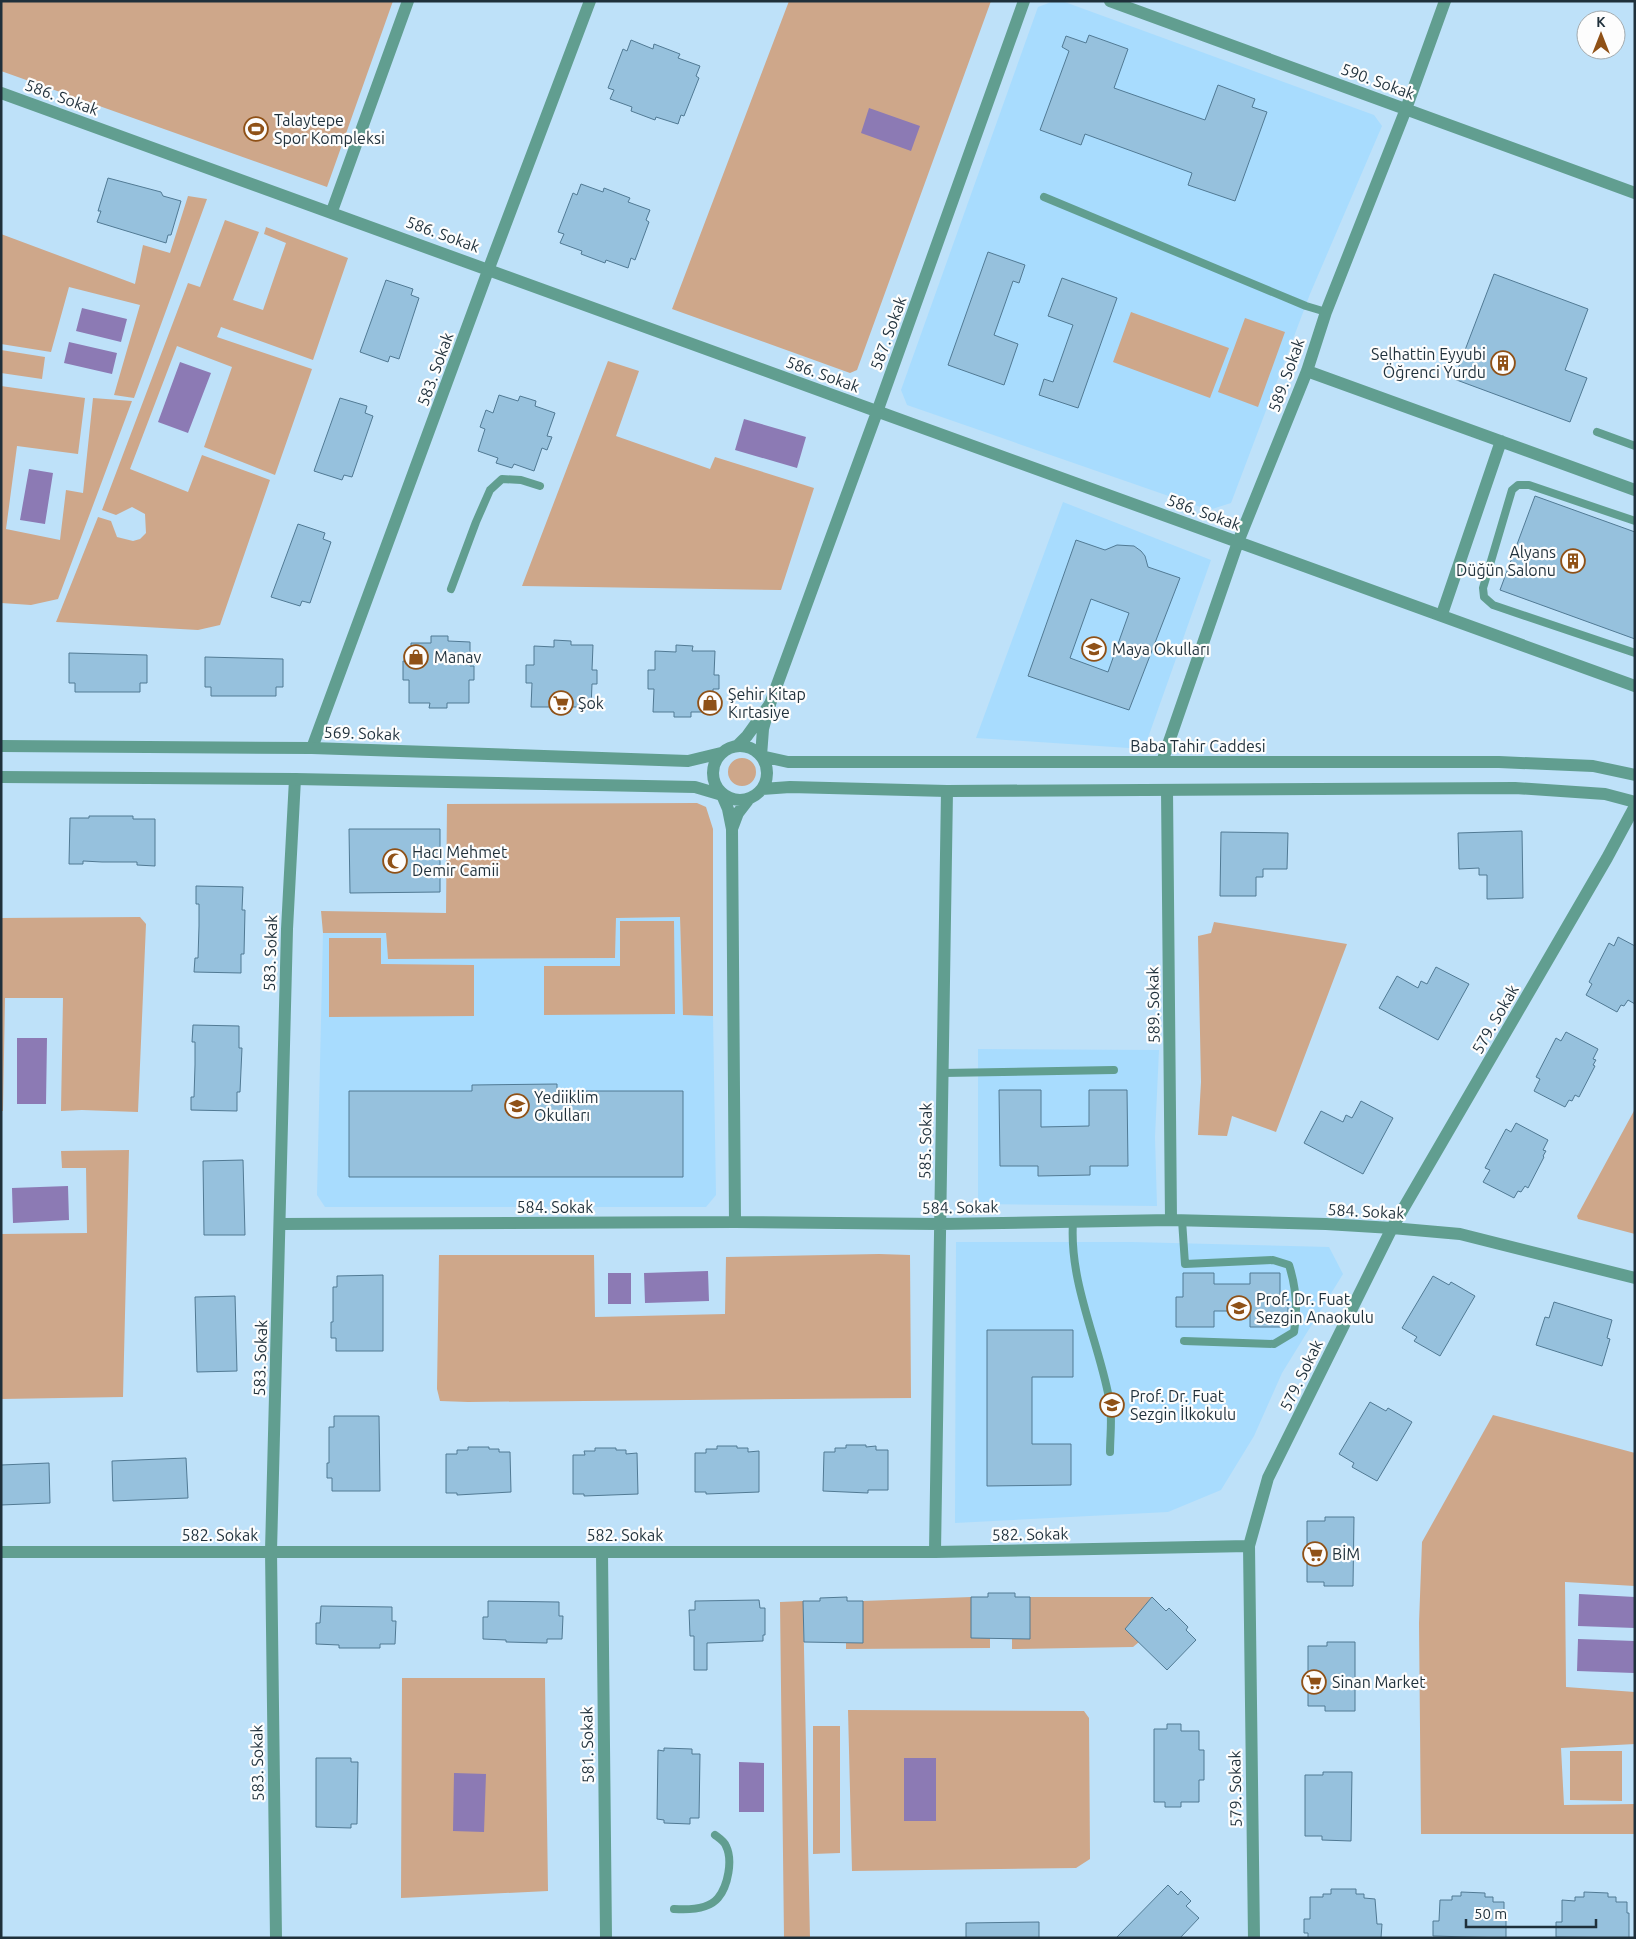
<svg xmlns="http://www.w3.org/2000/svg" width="1636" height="1939" font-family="Ubuntu,sans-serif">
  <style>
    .built { fill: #a8dcfe }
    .green { fill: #cea78a }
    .water { fill: #8c7ab4 }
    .building { fill: #96c1dd; stroke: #517a94; fill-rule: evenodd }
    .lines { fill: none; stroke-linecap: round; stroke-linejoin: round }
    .service { stroke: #619e90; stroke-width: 8 }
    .minor { stroke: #619e90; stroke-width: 12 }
    .tertiary { stroke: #619e90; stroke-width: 12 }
    .labels { text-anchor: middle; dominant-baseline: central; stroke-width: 4.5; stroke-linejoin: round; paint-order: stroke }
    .street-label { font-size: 16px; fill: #1f303b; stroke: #fdfdfd }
    .poi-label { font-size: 16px; fill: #1f303b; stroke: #fdfdfd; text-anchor: start }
  </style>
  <rect width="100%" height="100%" fill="#bee1f9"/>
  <path class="built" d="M1054 1H1062L1374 115 1382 126 1310 294 1231 503 1209 510 907 405 901 390 1038 7Z
    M1063 502 1211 560 1144 749 976 738Z
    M680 917 683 1014 713 1016 716 1195 706 1207H325L317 1195 323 933H386L388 959 615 958 616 918Z
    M978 1049 1159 1050 1155 1137 1157 1206 978 1204Z
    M956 1242H1132L1329 1247 1343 1274 1282 1373 1254 1436 1221 1490 1168 1512 955 1523Z"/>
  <path class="green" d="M1 1H393L327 187 1 71Z
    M789 1H991L857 370 850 373 672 309Z
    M188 196 207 199 134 398 114 395 140 305 69 287 51 352 1 344V234L135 284 143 245 170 253Z
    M225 220 259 232 233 300 263 310 286 243 264 234 266 227 348 258 313 360 221 327 217 337 312 369 275 475 204 447 232 367 177 346 130 469 188 492 202 455 270 480 220 625 198 630 56 622 98 517 111 521 117 537 133 541 140 539 146 533 145 514 132 507 116 515 102 510 188 283 200 287Z
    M1131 312 1229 348 1210 398 1113 362Z
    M1245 318 1285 332 1258 407 1218 392Z
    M1 350 45 357 42 379 1 373Z
    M608 361 639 371 616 436 710 469 715 457 814 488 781 590 522 586Z
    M1 386 85 398 78 454 17 446 6 529 60 540 66 490 83 493 93 398 132 401 58 599 31 605 1 603Z
    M728 772a14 14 0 1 1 28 0a14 14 0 1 1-28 0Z
    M697 803 706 807 713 829V1016L683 1015 680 917 616 918 615 958 388 959 386 933H323L321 911 446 913 447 804Z
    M140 917 146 924 138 1112 82 1110 61 1111 63 998H5L3 1111H1V918Z
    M620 921H674L675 1014 544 1015V966H620Z
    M1214 922 1347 944 1276 1132 1232 1116 1227 1136 1198 1135 1201 1082 1198 936 1211 933Z
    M329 938H381V964L474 965V1016L329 1017Z
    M1635 1109V1234L1578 1219 1577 1216Z
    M129 1150 123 1397 1 1399V1234L87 1233 86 1168H62L61 1151Z
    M879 1254 910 1255 911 1398 468 1402 440 1401 437 1389 439 1255H594L595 1317 725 1314 726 1257Z
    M1493 1415 1635 1453V1586L1565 1582 1566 1687 1635 1692V1744L1561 1748 1564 1805 1635 1804V1834H1421L1419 1623 1422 1542Z
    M971 1597V1638H990V1648L846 1649V1643H863V1601Z
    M1030 1597H1152L1126 1629 1139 1642 1133 1647 1012 1649V1639H1030Z
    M803 1601 810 1938H784L780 1602Z
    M402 1678H545L548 1891 401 1898Z
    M848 1710 1084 1711 1089 1718 1090 1859 1076 1868 852 1871Z
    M813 1726H840V1853L813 1854Z
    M1570 1751H1622V1801L1570 1800Z"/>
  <path class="water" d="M869 108 920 126 911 151 861 133Z
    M82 308 127 319 121 342 76 331Z
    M69 342 117 353 112 374 64 363Z
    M180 362 211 373 188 433 158 422Z
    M744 419 806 437 797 468 735 450Z
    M29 469 53 473 45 524 20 520Z
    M17 1038H47L46 1104H17Z
    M68 1186 69 1220 13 1223 12 1188Z
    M708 1271 709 1301 645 1303 644 1273Z
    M608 1273H631V1304H608Z
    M1579 1594 1635 1597V1628L1578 1626Z
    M1578 1639 1635 1641 1634 1673 1577 1671Z
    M904 1758H936V1821H904Z
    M739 1762 764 1763V1812H739Z
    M454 1773 486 1774 484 1832 453 1831Z"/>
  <path class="building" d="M1089 35 1128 49 1114 88 1205 120 1218 85 1255 99 1252 107 1267 112 1235 201 1188 185 1192 173 1085 134 1081 145 1040 130 1069 51 1062 47 1066 36 1086 43Z
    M631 40 653 49 654 44 680 54 678 58 700 66 696 76 699 78 684 116 681 115 678 124 656 117 655 120 631 111 632 107 610 99 614 90 608 88 623 49 627 51Z
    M108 178 161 192 163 196 181 201 171 235H168L166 243 97 222 101 211H98Z
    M581 184 603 192 604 188 630 198 628 202 650 210 646 220 649 222 635 260 631 258 628 268 606 260 605 263 581 254 582 251 560 243 564 234 558 232 573 193 577 195Z
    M988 252 1025 265 1019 283 1013 281 994 335 1018 344 1004 385 948 365Z
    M1494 274 1588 309 1565 370 1587 378 1570 422 1454 379Z
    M1062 278 1117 298 1078 408 1039 395 1044 379 1053 382 1073 325 1048 316Z
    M386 280 413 289 411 295 419 298 399 359 390 356 388 362 360 352Z
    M499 395 518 401 520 396 536 401 535 406 555 413 547 436 552 437 547 450 542 448 534 471 514 464 512 468 496 463 498 458 478 451 485 429 480 427 486 410 493 413Z
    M340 398 367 406 365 413 373 416 352 477 344 475 342 480 314 471Z
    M1535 496 1635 532V639L1500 590Z
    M298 524 325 533 323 539 331 542 310 603 302 601 300 606 271 597Z
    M1076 540 1105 550 1117 545 1134 546 1141 551 1145 556 1148 567 1180 578 1129 710 1028 676ZM1091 599 1129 613 1108 672 1070 658Z
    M431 636H448V641L470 642V666H474V680H469V703H447V708H429L430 703H409V680H403V661L411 662V643H431Z
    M554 640 571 641V645H593L592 670H597V684H592L591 707H570V712H552V707H531L532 683H526V665H534V646L554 647Z
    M676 645 693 646 692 651H715L714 675H719V689H713V712H691V717H674V712H653L654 689H648V670H655V651L676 652Z
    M69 653 147 655V683H140V692H75V683H69Z
    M205 657 283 659V687H276V696H211V687H205Z
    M89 816H133V819H155V866L137 865V862H102L83 861V864H69L70 818H89Z
    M349 829H440V892L350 893Z
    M1522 831 1523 898 1487 899V875H1479V868L1459 869 1458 833Z
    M1221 832 1288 833 1287 869H1263V877H1256V896H1220Z
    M196 886 243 887 242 910H245L244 954H241V973L194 972 195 958H198L199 926V904H196Z
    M1618 937 1635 946V1004L1628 1000 1624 1006 1621 1005 1617 1012 1586 995 1592 984 1589 982 1609 943 1614 946Z
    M1436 967 1469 984 1438 1040 1379 1008 1397 976 1418 988 1421 981 1427 984Z
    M193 1025 239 1026V1048H242L240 1092H237V1111L191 1110V1097H194L195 1065V1042H192Z
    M1566 1032 1598 1049 1593 1059 1596 1060 1593 1065 1595 1066 1579 1097 1575 1095 1572 1101 1569 1100 1565 1107 1534 1091 1540 1079 1536 1077 1556 1038 1561 1041Z
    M557 1084V1091H683V1177H349V1091H472V1085Z
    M999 1090H1041V1127L1089 1126V1090H1127L1128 1166H1090V1175L1038 1176V1166H1000Z
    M1361 1101 1393 1118 1363 1174 1304 1143 1321 1111 1343 1122 1346 1115 1352 1118Z
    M1516 1123 1548 1140 1543 1150 1546 1151 1543 1156 1544 1157 1528 1188 1525 1186 1521 1192 1518 1191 1514 1198 1483 1182 1490 1170 1485 1168 1506 1129 1511 1132Z
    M243 1160 245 1235H204L203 1161Z
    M1183 1273H1214V1284H1250V1273H1280V1297H1288V1327H1250V1311H1214V1327H1176V1297H1183Z
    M383 1275V1351H336V1338H331V1322H333V1287H337V1276Z
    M1433 1276 1449 1285 1451 1282 1475 1296 1440 1356 1414 1341 1417 1337 1402 1328Z
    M235 1296 237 1371 197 1372 195 1297Z
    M1554 1302 1612 1320 1607 1338 1610 1339 1602 1366 1536 1345 1545 1317 1549 1318Z
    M987 1330H1073V1377H1032V1444H1071V1485L987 1486Z
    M1370 1402 1386 1411 1388 1408 1412 1422 1377 1481 1352 1467 1354 1463 1339 1454Z
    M334 1416H379L380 1491H332V1478H327V1463H329V1427H334Z
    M846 1445H866V1447L876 1446V1450H888V1490H868V1493L823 1491 824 1452H835V1448H846Z
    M717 1446H737V1448H748V1452L759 1451V1492L706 1494V1492H695V1453H706V1449H717Z
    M468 1447H489V1449H499V1452H510L511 1492 457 1495V1493H446V1454H457V1450H468Z
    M595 1448H616V1450H626V1454L637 1453 638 1494 584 1496V1494H573V1455H585L584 1451H595Z
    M186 1458 188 1498 113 1501 112 1461Z
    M49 1463 50 1503 1 1505V1465Z
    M1325 1517H1354L1353 1586H1324V1582H1307V1521H1325Z
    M988 1593H1015V1597H1030V1639L971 1638V1597H988Z
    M847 1597V1601H863V1643L804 1642 803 1601H820V1598Z
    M1152 1597 1166 1611 1169 1608 1188 1627 1186 1630 1196 1640 1167 1670 1125 1629Z
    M759 1600 760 1608H765V1635H763V1641L707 1643V1670H694V1636H690L689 1610H695V1601Z
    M488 1601 559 1602V1616H563L562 1639H547V1643L506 1642V1640L483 1639V1617H488Z
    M321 1606 392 1607V1621H396L395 1644H380V1648H339V1645L316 1644V1623H320Z
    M1327 1642H1355V1711H1325V1706H1308V1646H1327Z
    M1167 1724H1181V1731H1199V1750H1204V1780H1199V1802H1181V1807H1165V1802H1154V1729H1167Z
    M664 1748 692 1749V1754H700L699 1818H690V1824L664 1823V1820L657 1819 658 1750 664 1751Z
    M316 1758H351V1762H358L357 1824H351V1828L316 1827Z
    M1323 1772H1352L1351 1841 1322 1840V1836H1305V1775H1323Z
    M1168 1885 1178 1895 1181 1891 1191 1901 1186 1906 1199 1918 1180 1938H1116Z
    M1331 1889H1356V1894H1364V1898L1375 1899 1377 1924H1382L1381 1938H1308V1933H1304V1919H1310V1897H1323V1894H1331Z
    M1461 1892 1485 1893V1897H1493V1902H1504V1913H1506V1938L1433 1936V1921H1439L1440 1900H1452V1896H1461Z
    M1584 1892 1608 1893V1897H1616V1902H1627V1913H1629V1938L1556 1937V1922H1562V1900L1575 1901V1897H1584Z
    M1039 1922V1938H966V1923Z"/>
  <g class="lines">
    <path class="service" d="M1044 197 1306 306 1326 312
      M1597 432 1635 446
      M1635 521 1529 485H1518L1512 490 1483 588 1484 597 1493 605 1635 653
      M451 589 476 522 490 490 502 479 521 480 540 486
      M943 1073 1114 1070
      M1182 1220 1185 1264 1273 1260 1289 1265C1296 1287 1298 1309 1294 1332L1274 1344 1184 1341
      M1073 1222C1069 1282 1098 1340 1109 1398 1113 1415 1110 1434 1110 1452
      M674 1909C688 1910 708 1910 718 1898 728 1886 733 1860 726 1846 725 1842 719 1838 715 1835"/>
    <path class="minor" d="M1110 1 1635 193
      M1 93C295 198 587 306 879 412 1131 504 1384 593 1635 686
      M332 211 408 1
      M1307 371 1635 490
      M1442 614 1501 441
      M770 704 877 412 1024 1
      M312 748 489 268 590 1
      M1162 762 1238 542 1307 371 1326 312 1406 109 1445 1
      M1167 790 1171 1220
      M732 829 735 1222
      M280 1224 735 1222 940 1224 1171 1220 1326 1224 1392 1228 1460 1234 1635 1278
      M1 1552H935L1249 1546
      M602 1552 606 1938
      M935 1552 947 791
      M276 1938 271 1551 287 929 295 779
      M1254 1938 1249 1546 1268 1478 1392 1228 1607 858 1635 806"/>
    <path class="tertiary" d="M713 773a27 27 0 1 1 54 0a27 27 0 1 1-54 0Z
      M1 746 312 748 688 761 721 753
      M737 746 747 736 770 704 763 729 761 756 788 762H1499L1593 766 1635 775
      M1 777 295 779 695 787 722 795 728 809 732 829 738 813 748 800
      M762 789 790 787 947 791 1515 788 1605 794 1635 802"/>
  </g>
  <defs>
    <g id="stadium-ring" transform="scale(1.25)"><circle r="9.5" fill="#fdfdfd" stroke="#8f5117" stroke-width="1.5"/><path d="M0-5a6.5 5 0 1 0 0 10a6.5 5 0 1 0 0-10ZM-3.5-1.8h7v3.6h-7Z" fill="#8f5117"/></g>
    <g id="building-ring" transform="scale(1.25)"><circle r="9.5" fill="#fdfdfd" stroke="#8f5117" stroke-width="1.5"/><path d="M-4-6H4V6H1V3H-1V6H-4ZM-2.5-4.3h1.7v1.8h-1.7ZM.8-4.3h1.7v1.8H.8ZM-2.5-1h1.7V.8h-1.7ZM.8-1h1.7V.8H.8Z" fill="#8f5117"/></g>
    <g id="school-ring" transform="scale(1.25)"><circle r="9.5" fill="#fdfdfd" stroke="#8f5117" stroke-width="1.5"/><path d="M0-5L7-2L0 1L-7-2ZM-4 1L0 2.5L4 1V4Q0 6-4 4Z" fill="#8f5117"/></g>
    <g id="shop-ring" transform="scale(1.25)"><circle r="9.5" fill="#fdfdfd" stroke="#8f5117" stroke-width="1.5"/><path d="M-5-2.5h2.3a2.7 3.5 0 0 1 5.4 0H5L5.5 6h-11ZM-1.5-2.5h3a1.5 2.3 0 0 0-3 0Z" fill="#8f5117"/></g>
    <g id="supermarket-ring" transform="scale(1.25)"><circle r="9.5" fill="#fdfdfd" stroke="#8f5117" stroke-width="1.5"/><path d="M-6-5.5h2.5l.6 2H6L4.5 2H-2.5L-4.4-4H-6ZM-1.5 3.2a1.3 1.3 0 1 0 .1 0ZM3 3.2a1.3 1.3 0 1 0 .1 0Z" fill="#8f5117"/></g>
    <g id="mosque-ring" transform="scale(1.25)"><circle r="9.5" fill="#fdfdfd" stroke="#8f5117" stroke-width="1.5"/><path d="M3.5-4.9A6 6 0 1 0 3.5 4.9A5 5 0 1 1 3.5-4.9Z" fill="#8f5117"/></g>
  </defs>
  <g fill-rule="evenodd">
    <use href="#stadium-ring" x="256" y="129"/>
    <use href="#building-ring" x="1503" y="363"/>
    <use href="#building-ring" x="1573" y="561"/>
    <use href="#school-ring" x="1094" y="649"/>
    <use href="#shop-ring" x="416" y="657"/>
    <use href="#supermarket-ring" x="561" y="703"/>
    <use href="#shop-ring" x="710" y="703"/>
    <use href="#mosque-ring" x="395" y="861"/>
    <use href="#school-ring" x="517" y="1106"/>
    <use href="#school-ring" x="1239" y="1308"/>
    <use href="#school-ring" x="1112" y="1405"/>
    <use href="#supermarket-ring" x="1315" y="1554"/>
    <use href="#supermarket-ring" x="1314" y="1682"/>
  </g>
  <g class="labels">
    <g class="street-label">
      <text transform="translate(1378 81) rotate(20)">590. Sokak</text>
      <text transform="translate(62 97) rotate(20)">586. Sokak</text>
      <text transform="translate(443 234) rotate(20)">586. Sokak</text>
      <text transform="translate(888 333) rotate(-70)">587. Sokak</text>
      <text transform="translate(435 369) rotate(-70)">583. Sokak</text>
      <text transform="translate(823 374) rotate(20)">586. Sokak</text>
      <text transform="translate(1286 375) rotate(-70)">589. Sokak</text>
      <text transform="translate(1204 512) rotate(20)">586. Sokak</text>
      <text transform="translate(362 733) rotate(2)">569. Sokak</text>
      <text x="1198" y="746">Baba Tahir Caddesi</text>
      <text transform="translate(270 953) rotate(-88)">583. Sokak</text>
      <text transform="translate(1153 1005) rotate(-91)">589. Sokak</text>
      <text transform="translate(1495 1019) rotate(-60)">579. Sokak</text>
      <text transform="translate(925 1141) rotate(-89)">585. Sokak</text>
      <text x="555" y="1207">584. Sokak</text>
      <text transform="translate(960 1207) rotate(-1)">584. Sokak</text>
      <text transform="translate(1366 1211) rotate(3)">584. Sokak</text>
      <text transform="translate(260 1358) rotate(-88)">583. Sokak</text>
      <text transform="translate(1301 1375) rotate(-64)">579. Sokak</text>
      <text transform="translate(1030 1534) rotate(-1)">582. Sokak</text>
      <text x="220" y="1535">582. Sokak</text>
      <text x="625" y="1535">582. Sokak</text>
      <text transform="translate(587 1745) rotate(-91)">581. Sokak</text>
      <text transform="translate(257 1763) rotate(-91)">583. Sokak</text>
      <text transform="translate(1235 1789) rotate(-91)">579. Sokak</text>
    </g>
    <g class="poi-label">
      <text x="274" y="120">Talaytepe<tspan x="274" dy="18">Spor Kompleksi</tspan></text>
      <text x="1486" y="354" text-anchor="end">Selhattin Eyyubi<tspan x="1486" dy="18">Öğrenci Yurdu</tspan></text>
      <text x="1556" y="552" text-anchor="end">Alyans<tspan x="1556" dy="18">Düğün Salonu</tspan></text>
      <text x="1112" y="649">Maya Okulları</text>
      <text x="434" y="657">Manav</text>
      <text x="728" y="694">Şehir Kitap<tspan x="728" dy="18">Kırtasiye</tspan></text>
      <text x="578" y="703">Şok</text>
      <text x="412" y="852">Hacı Mehmet<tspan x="412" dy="18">Demir Camii</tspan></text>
      <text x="534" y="1097">Yediiklim<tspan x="534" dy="18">Okulları</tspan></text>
      <text x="1256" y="1299">Prof. Dr. Fuat<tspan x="1256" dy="18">Sezgin Anaokulu</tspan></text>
      <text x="1130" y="1396">Prof. Dr. Fuat<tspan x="1130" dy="18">Sezgin İlkokulu</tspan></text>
      <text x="1332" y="1554">BİM</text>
      <text x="1332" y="1682">Sinan Market</text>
    </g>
  </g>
  <rect width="1636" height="1939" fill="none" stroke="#1f303b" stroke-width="5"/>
  <g transform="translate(1601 35)"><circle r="24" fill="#fdfdfd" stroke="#a4abaf"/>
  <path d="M0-4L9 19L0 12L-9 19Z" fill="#8f5117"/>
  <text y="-8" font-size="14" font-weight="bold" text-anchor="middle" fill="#1f303b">K</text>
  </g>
  <path d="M1466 1919v8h130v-8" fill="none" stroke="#1f303b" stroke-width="2.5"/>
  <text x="1474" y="1919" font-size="15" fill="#1f303b" stroke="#fdfdfd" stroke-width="4" paint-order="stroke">50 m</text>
</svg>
